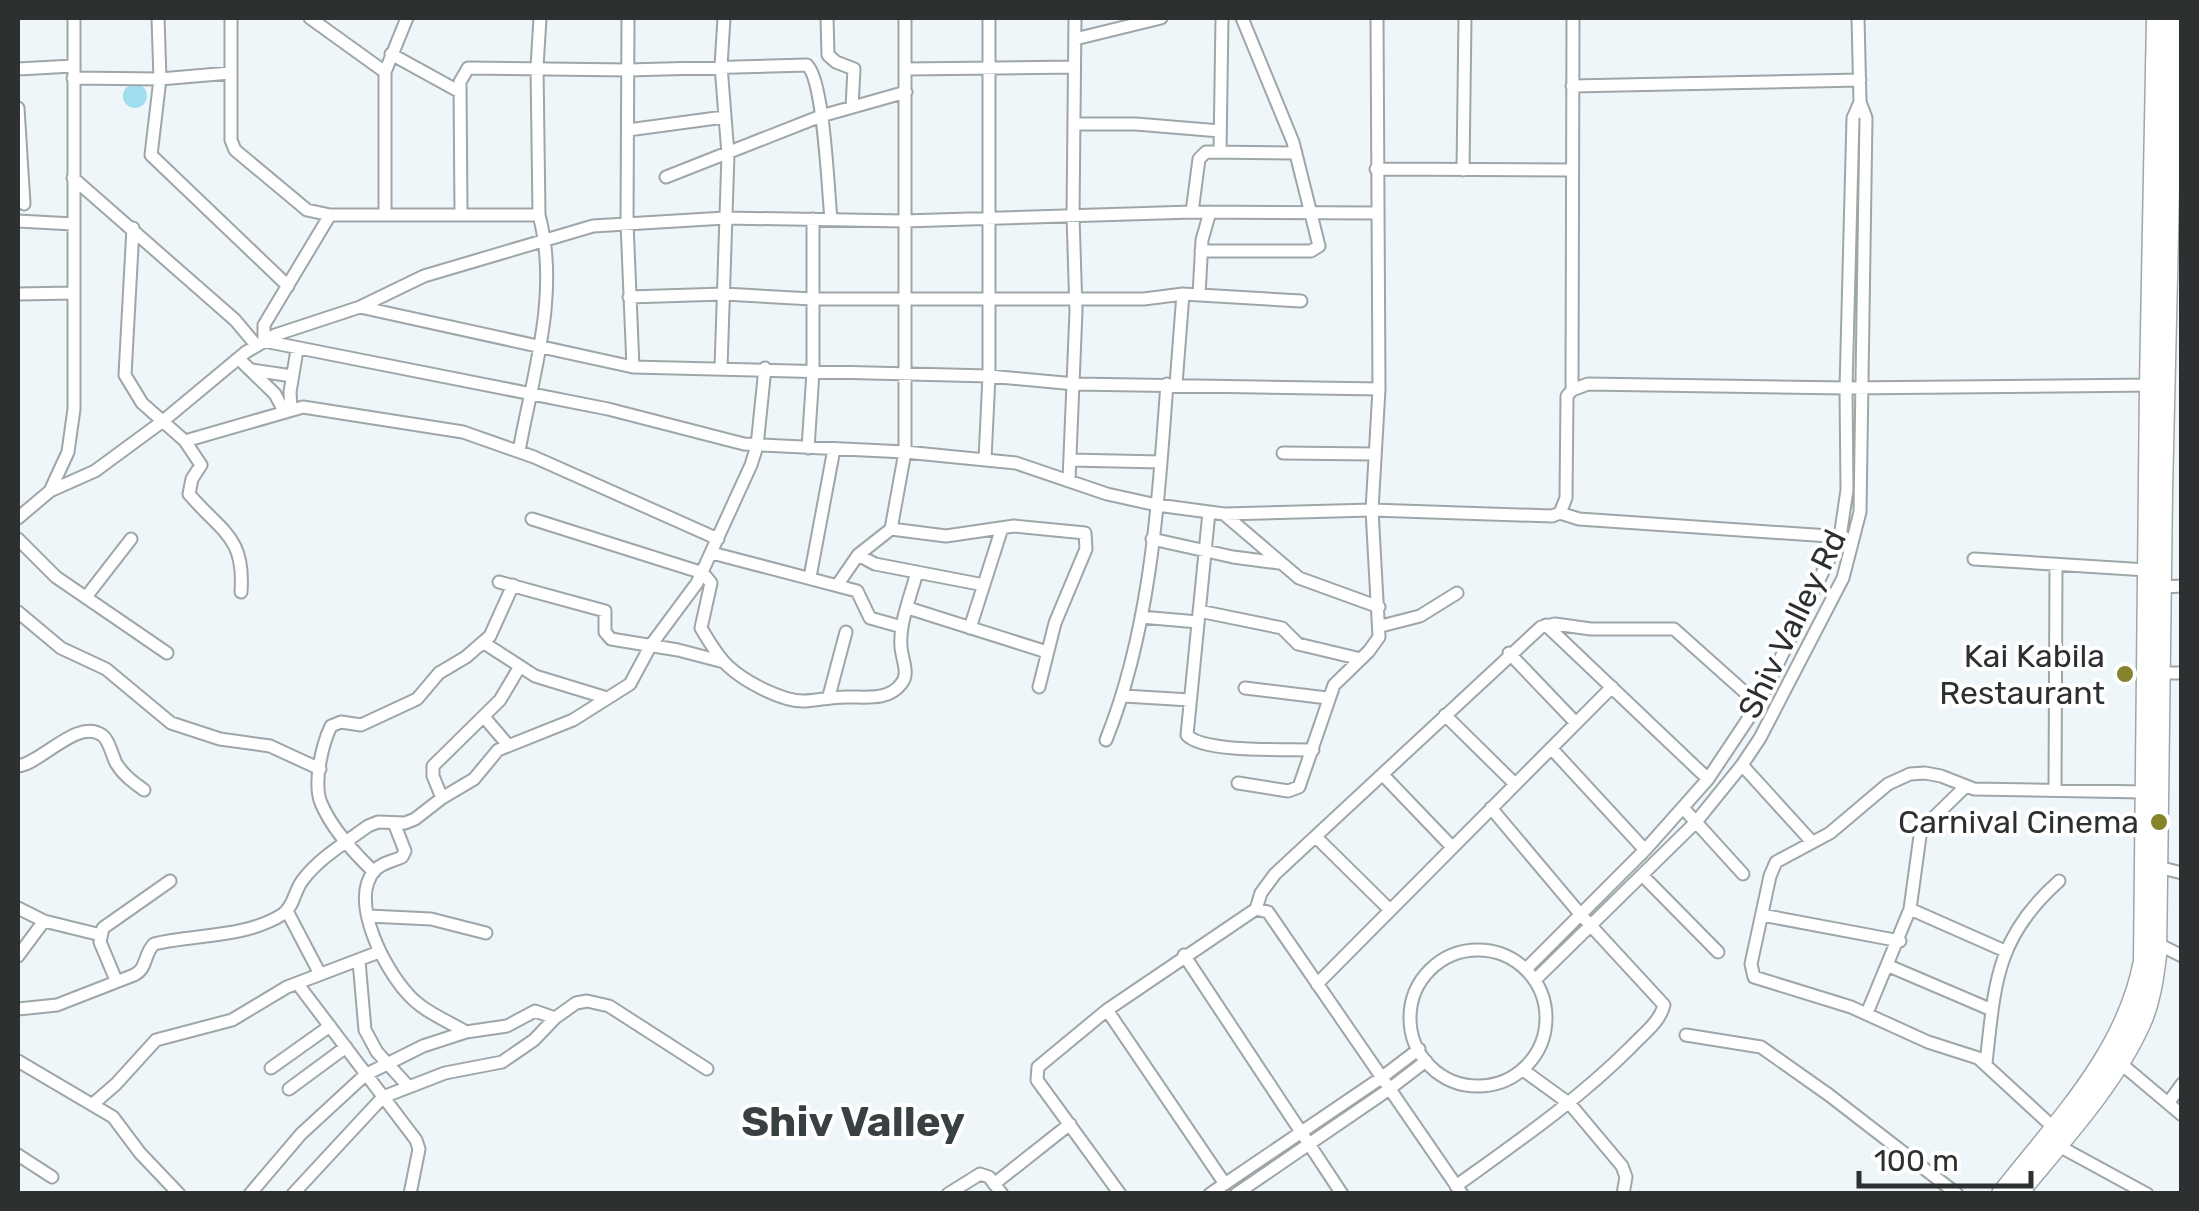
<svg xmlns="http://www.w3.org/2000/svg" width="2199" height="1211" font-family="Rubik,sans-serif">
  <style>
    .green { fill: #a1def1 }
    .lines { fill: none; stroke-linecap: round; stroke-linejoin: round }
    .street-casing { stroke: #9ea6a9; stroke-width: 15 }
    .secondary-casing { stroke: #9ea6a9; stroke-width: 21 }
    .street { stroke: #fff; stroke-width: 11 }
    .secondary { stroke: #fff; stroke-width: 18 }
    .poi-dot { fill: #85832b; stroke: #fff; stroke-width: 4 }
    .labels { text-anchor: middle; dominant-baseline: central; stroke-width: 8; stroke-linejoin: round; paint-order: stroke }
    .street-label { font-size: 32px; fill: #2d3031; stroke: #fff }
    .poi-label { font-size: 32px; fill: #2d3031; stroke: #fff; text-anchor: end }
    .district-label { font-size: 42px; font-weight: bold; fill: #384042; stroke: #fff }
  </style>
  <rect width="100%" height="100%" fill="#eef6f9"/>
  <path class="green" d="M123 96a12 12 0 1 1 24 0a12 12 0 1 1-24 0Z"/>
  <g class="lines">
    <g class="street-casing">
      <path id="street" d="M158 18 160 79 151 155 288 286
        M231 18V140L235 150 307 210 330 215H539C560 293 533 374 519 451
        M310 18 385 72
        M628 18 627 223 633 367
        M827 18 828 55 836 62 854 69 852 107
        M1075 39 1161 18
        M391 54 460 92
        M18 69 73 66
        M906 69 1074 67
        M73 78 160 79 230 73
        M1572 86 1860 80
        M18 108 24 204
        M1076 124H1136L1220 131
        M628 130 724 117
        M1220 152 1222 18
        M1376 169 1571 170
        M1463 170 1465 18
        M666 177 821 116 906 92
        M73 178 235 320 256 345
        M1192 212 1199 159 1206 152 1296 153
        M385 213V72L407 18
        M461 214 460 82 468 68 628 70 807 65C824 80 828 191 831 219
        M330 215 264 325V341L608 409 744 444 905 452 1016 463 1107 494 1157 505 1224 514 1372 510 1552 516 1560 513 1566 498 1567 396 1572 390 1588 384 1846 388 2154 385
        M539 215 537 67 540 18
        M18 221 73 224
        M133 228 125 375 142 403 185 441 303 407 463 432 534 457 718 539
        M1201 251H1311L1319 246 1293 142 1242 18
        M18 294 74 293
        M1199 295 1202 240 1210 212
        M629 297 724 294 812 299H1144L1183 294 1301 301
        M360 307 633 367 989 376 1075 384 1379 389
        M239 359 275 394 284 411
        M721 368 728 154 721 66 724 18
        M252 370 292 376
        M1176 384 1183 294
        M1572 390 1573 18
        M291 409 290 392 297 350
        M185 441 201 465 192 479 189 494C222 533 245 536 241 592
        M808 448 813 372V219
        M1283 453 1373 454
        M985 459 989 376V18
        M1070 460 1161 462
        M1069 480 1076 311 1073 216 1075 18
        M50 491 68 452 74 409V18
        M1209 512 1187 735C1203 753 1286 749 1313 750
        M1560 513 1579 519 1844 537
        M1224 514 1299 578 1379 607
        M18 518 50 491 95 471 163 421 246 352 275 335 360 307 424 276 593 226 725 218 904 221 1192 212 1376 213
        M532 519 703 573 711 583 701 628C708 640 718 657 728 666 744 681 782 702 805 701 820 700 835 696 851 697 868 697 889 700 901 684 910 674 902 660 901 647 899 623 911 595 917 572
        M891 529 946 536 1014 526 1085 533 1086 549 1055 623 1039 687
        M18 539 56 577 167 653
        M1152 539 1233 557 1279 563
        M712 553 857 591 870 618 902 627
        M858 555 875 564 984 585
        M1974 559 2147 570
        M810 577 834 449
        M499 582 605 611V632L611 639 678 650 724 662
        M838 584 858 555 891 529 905 452V18
        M2162 587 2182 586
        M86 597 131 539
        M908 608 1047 652
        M1199 611 1282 628 1298 644 1361 659
        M18 612 61 648 106 669 171 723 220 739 270 746 320 769
        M1141 617 1198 622
        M1546 625 1708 779
        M1381 626 1420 616 1457 593
        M970 628 1002 528
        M484 643 535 676 607 698
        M1509 653 1576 723
        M2162 673H2182
        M1245 688 1327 698
        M829 696 846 632
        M1124 696 1190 700
        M1445 715 1515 784
        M484 717 508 745
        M1106 740C1151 628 1158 503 1167 384
        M1551 748 1645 850
        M1742 765 1812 842
        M18 766C42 763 77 718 102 735 109 740 112 755 116 763 123 775 133 782 144 790
        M1383 775 1452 847
        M1238 783 1288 791 1299 787 1334 685 1369 651 1379 637 1372 510 1379 389 1377 18
        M2055 789 2056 564
        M442 798 433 776V766L500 700 519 668
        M1684 809 1743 874
        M394 823 405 851 402 857C393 861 381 863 374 871 349 902 385 969 407 993 422 1011 446 1020 466 1032
        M1317 838 1390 910
        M2158 867 2182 873
        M374 872C355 854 331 827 321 803 313 783 322 745 331 726L341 722 361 725 417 699 439 673 466 657 490 636 513 585
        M1642 875 1718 952
        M18 908 44 921 101 935
        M1256 909 1261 893 1275 874 1541 627 1555 624 1591 629H1674L1758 704
        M1910 909 2005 951
        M287 911 320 974
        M1762 915 1900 941
        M369 916 431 919 486 933
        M2158 944 2182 956
        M1410 1018a68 68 0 1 1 136 0a68 68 0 1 1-136 0Z
        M1184 955 1342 1194
        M18 956 44 921
        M359 961 365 1030 377 1052 408 1086
        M1889 966 1992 1010
        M1526 969 1645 850 1708 779 1758 704 1840 537 1847 490 1846 388 1853 118 1860 102 1858 18
        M116 980 100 942 103 928 170 881
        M1535 980 1696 822 1742 765 1760 738 1843 578 1860 512 1866 118 1860 102
        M297 983 416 1140 419 1149 410 1194
        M1317 984 1612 687
        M18 1009 57 1005 134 975C148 968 143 955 154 944 195 934 246 938 283 914 294 906 294 892 302 881 318 859 346 842 368 826L378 822 405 823 415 819 442 798 474 779 498 750 573 720 630 684 651 645 697 583 751 465 757 446 765 368
        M1107 1010 1225 1184
        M1867 1013 1910 909 1920 836 1925 826 1965 787
        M1686 1035 1761 1047 1829 1095 1957 1194
        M18 1061 113 1117 140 1153 179 1194
        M2119 1062 2182 1115
        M1986 1063C1995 984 1995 938 2059 881
        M271 1068 330 1026
        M1523 1070 1570 1104 1622 1166 1626 1177 1623 1194
        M289 1089 346 1047
        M2169 1102 2182 1084
        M93 1104 116 1084 156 1040 232 1020 287 987 379 952
        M2053 1127 1978 1058 1928 1042 1851 1007 1754 977 1751 964 1770 876 1776 862 1830 833 1888 784 1910 774 1925 773 1941 776 1974 789 2144 792
        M2057 1145 2147 1194
        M18 1155 52 1177
        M994 1184 1070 1124
        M1456 1186C1517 1142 1578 1100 1631 1047 1643 1034 1660 1022 1664 1005L1581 915 1491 808
        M250 1194 301 1134 365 1075 423 1046 466 1032 507 1026 535 1011 555 1018
        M293 1194 383 1097 445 1073 502 1062 534 1040 555 1018 576 1003 587 1001 609 1006 707 1069
        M948 1194 980 1174 989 1177 1002 1194
        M1120 1194 1037 1080 1038 1067 1107 1010 1256 909 1268 912 1462 1194
        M1210 1194 1381 1078 1419 1049
        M1236 1194 1388 1090 1426 1061"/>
    </g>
    <g class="secondary-casing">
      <path id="secondary" d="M2001 1194C2057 1122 2126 1053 2143 961L2149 385 2156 18
        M2018 1194C2061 1141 2113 1086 2141 1024 2151 1002 2154 979 2157 956L2163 492 2174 18"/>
    </g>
    <use href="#street" class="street"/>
    <use href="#secondary" class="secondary"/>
  </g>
  <g class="poi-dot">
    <circle cx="2125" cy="674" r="10"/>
    <circle cx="2159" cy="822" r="10"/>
  </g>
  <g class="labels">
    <g class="street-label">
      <text transform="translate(1792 624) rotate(-64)">Shiv Valley Rd</text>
    </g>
    <g class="poi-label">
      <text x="2105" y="656">Kai Kabila<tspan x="2105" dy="37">Restaurant</tspan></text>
      <text x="2139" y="822">Carnival Cinema</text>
    </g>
    <g class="district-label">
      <text x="853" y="1122">Shiv Valley</text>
    </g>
  </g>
  <rect width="2199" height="1211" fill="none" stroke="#2d3031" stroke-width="40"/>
  <path d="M1859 1171v15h172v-15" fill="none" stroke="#2d3031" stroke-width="5"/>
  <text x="1874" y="1171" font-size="30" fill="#2d3031" stroke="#ffffff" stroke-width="8" paint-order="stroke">100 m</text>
</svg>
